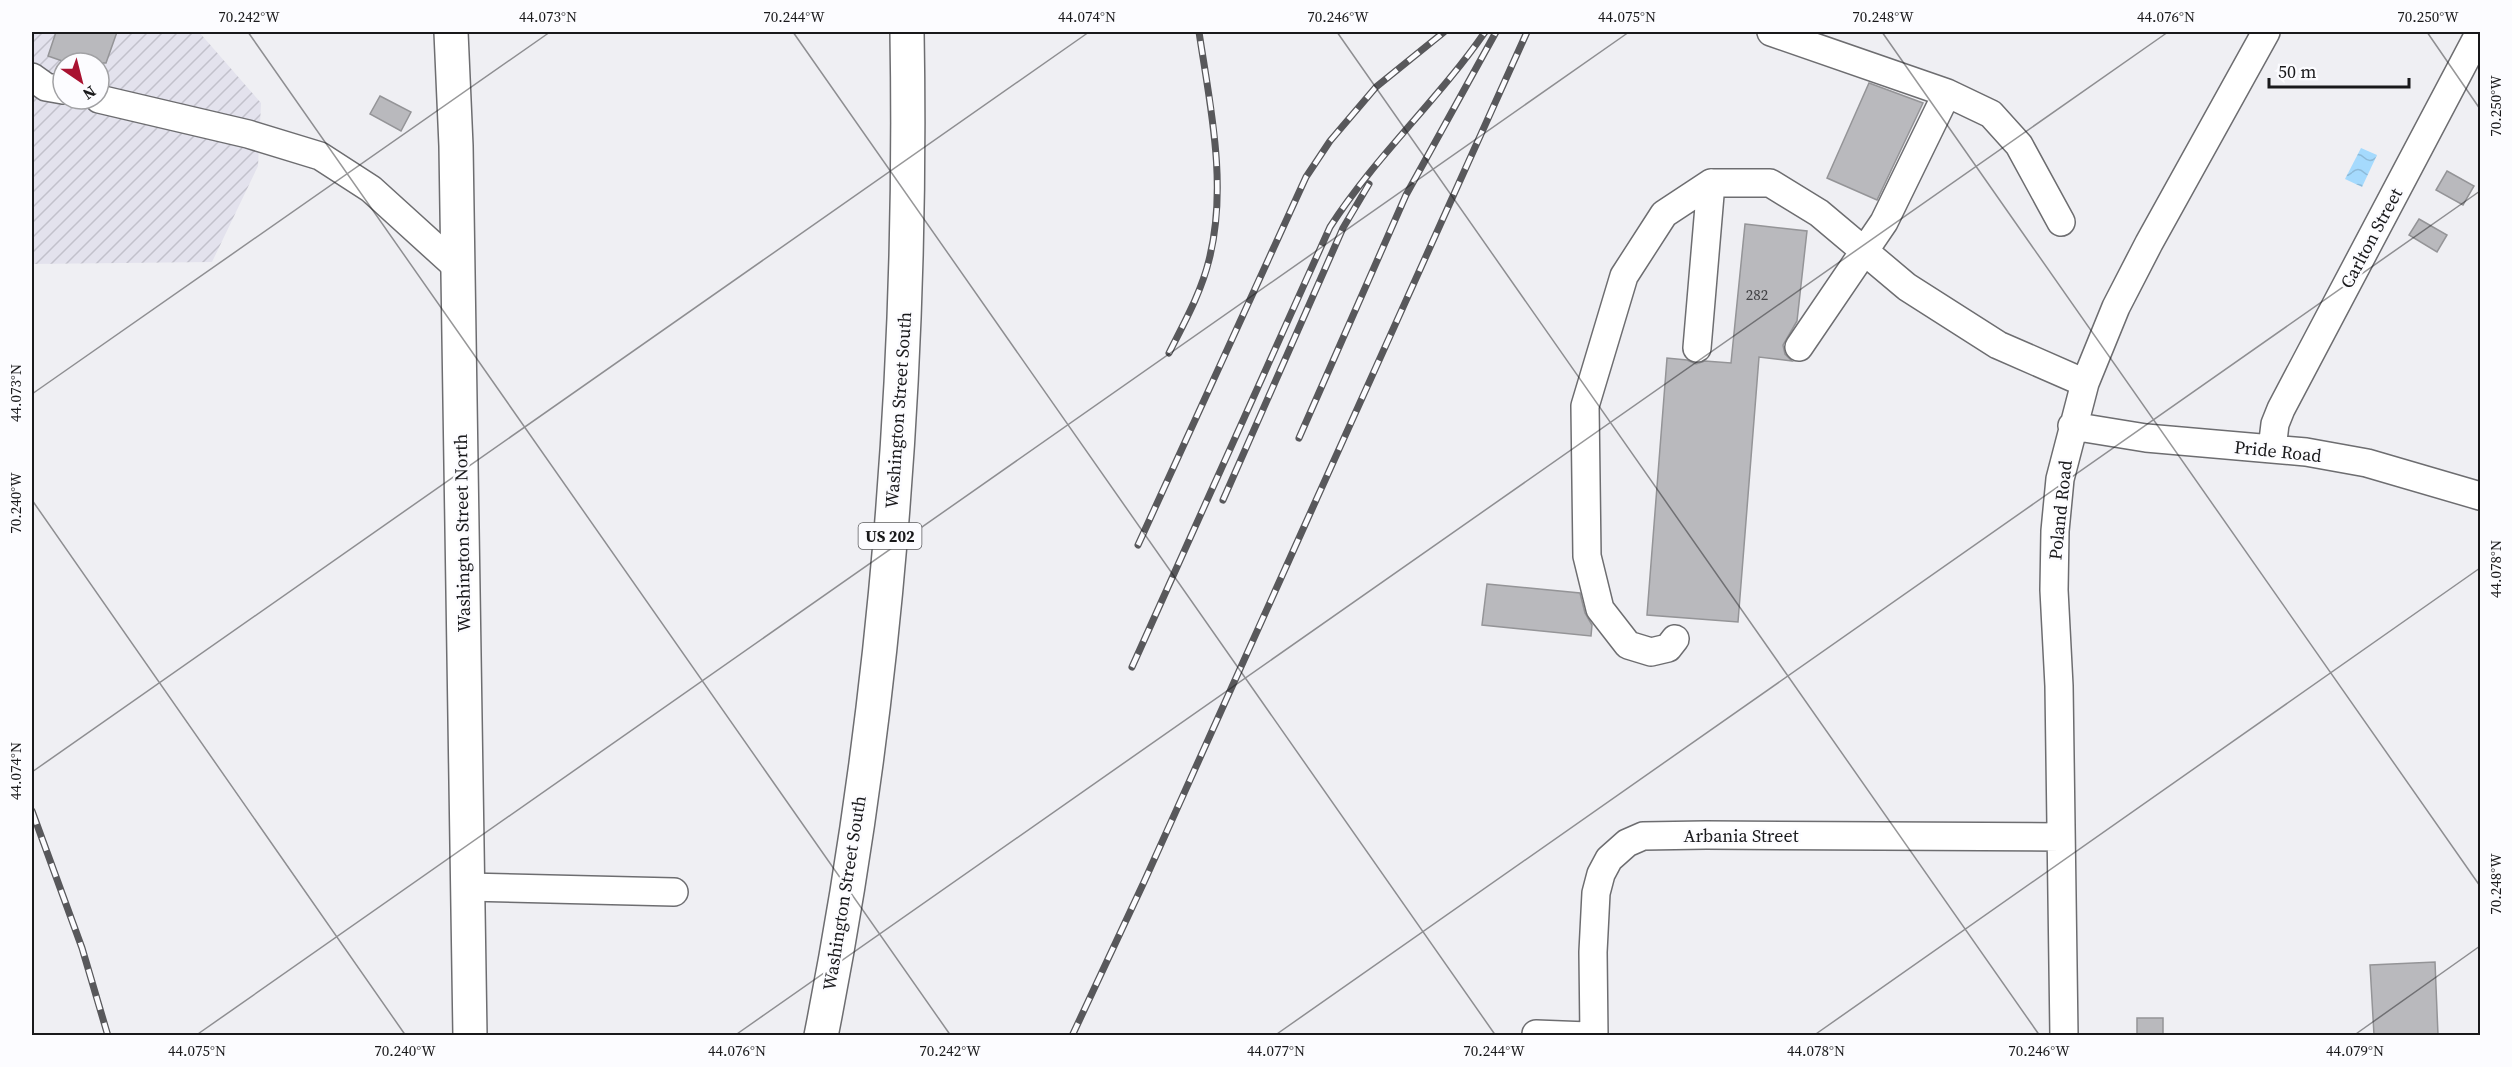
<svg xmlns="http://www.w3.org/2000/svg" width="2512" height="1067" font-family="'Source Serif 4',serif">
  <style>
    .industrial { fill: url(#industrial-furrows); fill-rule: evenodd }
    .water { fill: url(#water-waves) }
    .building { fill: #b9b9bd; stroke: #949497; stroke-width: 1.5 }
    .lines { fill: none; stroke-linecap: round; stroke-linejoin: round }
    .minor-casing { stroke: #6d6d70; stroke-width: 30 }
    .highway-casing { stroke: #6d6d70; stroke-width: 36 }
    .minor { stroke: #fff; stroke-width: 27 }
    .highway { stroke: #fff; stroke-width: 33 }
    .rail-casing { stroke: #58585b; stroke-width: 7 }
    .rail { stroke: #fcfcff; stroke-width: 4.5; stroke-dasharray: 14; stroke-linecap: butt }
    .ticks { fill: none; stroke: #19191b; stroke-width: 1.5; stroke-opacity: 0.45 }
    .labels { text-anchor: middle; dominant-baseline: central; stroke-width: 5; stroke-linejoin: round; paint-order: stroke }
    .number-label { font-size: 15px; fill: #414144 }
    .shield { fill: #fcfcff; stroke: #5d5d5f; stroke-width: 1.5 }
    .shield-label { font-size: 16px; font-weight: bold; fill: #19191b }
    .street-label { font-size: 18px; fill: #19191b; stroke: #fcfcff }
    .neatline { fill: none; stroke: #19191b; stroke-width: 2 }
    .ticks-label { font-size: 15px; text-anchor: middle; fill: #19191b }
  </style>
  <defs>
    <pattern id="industrial-furrows" width="10" height="10" patternUnits="userSpaceOnUse" patternTransform="scale(1.5)"><rect width="10" height="10" fill="#e3e2ed"/><path d="M-1 1l2-2M0 10L10 0M9 11l2-2" fill="none" stroke="#c2c1cb"/></pattern>
    <pattern id="water-waves" width="16" height="10" patternUnits="userSpaceOnUse" patternTransform="scale(1.5)"><rect width="16" height="10" fill="#a5dafd"/><path d="M0 5q4-4 8 0t8 0" fill="none" stroke="#8dbad8"/></pattern>
  </defs>
  <rect width="100%" height="100%" fill="#efeff3"/>
  <path class="industrial" d="M32 32H199L261 103 258 166 212 262 32 264ZM63 63H99V99H63Z"/>
  <path class="water" d="M2361 148 2377 155 2362 187 2345 179Z"/>
  <path class="building" d="M56 32H117L106 63H68L48 56Z
    M1869 83 1923 103 1877 200 1827 178Z
    M380 96 411 112 401 131 370 114Z
    M2447 171 2474 186 2463 205 2436 190Z
    M2419 219 2447 235 2437 252 2409 235Z
    M1745 224 1807 231 1797 321 1783 345 1785 354 1792 361 1759 357 1738 622 1647 615 1667 358 1687 360 1696 364 1705 361 1731 363Z
    M1487 584 1580 593 1585 613 1592 625 1591 636 1482 625Z
    M2435 962 2438 1035H2374L2370 965Z
    M2137 1018H2163V1035H2137Z"/>
  <g class="lines">
    <g class="minor-casing">
      <path id="minor" d="M1771 32 1947 93 1884 222 1799 347
        M32 77 46 87 63 90
        M1947 93 1991 114 2019 145 2061 222
        M99 99 248 134 320 156 371 189 458 268
        M1697 348 1711 183H1770L1819 213 1907 287 1998 345 2085 383
        M2072 426 2146 438 2306 452 2367 463 2480 496
        M2272 449 2275 424 2281 409 2480 32
        M1675 639 1668 648 1651 652 1628 645 1600 609 1587 556 1585 406 1624 276 1664 214 1711 183
        M467 887 674 892
        M1536 1034 1588 1036
        M1594 1036 1593 952 1596 893 1601 874 1609 859 1627 843 1643 836 1706 835 2060 837
        M2064 1036 2059 686 2054 590 2055 531 2060 479 2085 383 2116 307 2149 243 2266 32"/>
    </g>
    <g class="highway-casing">
      <path id="highway" d="M451 32 456 146 470 1036
        M821 1036C886 708 913 365 907 32"/>
    </g>
    <use href="#minor" class="minor"/>
    <use href="#highway" class="highway"/>
    <g class="rail-casing">
      <path id="rail" d="M1169 353C1184 323 1201 293 1209 260 1228 186 1210 105 1199 32
        M1299 438 1406 195 1496 32
        M1223 500 1343 228 1369 184
        M1138 545 1306 177 1330 141 1376 87 1444 32
        M1132 667 1330 227C1375 157 1438 100 1485 32
        M32 811 82 948 108 1036
        M1072 1036 1144 882 1527 32"/>
    </g>
    <use href="#rail" class="rail"/>
  </g>
  <path class="ticks" d="M248 32 951 1036M793 32 1496 1036M1337 32 2040 1036M1882 32 2480 886M2427 32 2480 109M32 394 550 32M32 500 406 1036M32 772 1089 32M195 1036 1629 32M734 1036 2168 32M1274 1036 2480 191M1813 1036 2480 568M2353 1036 2480 946"/>
  <g class="labels">
    <g class="number-label">
      <text x="1757" y="294">282</text>
    </g>
    <rect class="shield" x="858.5" y="523" width="63" height="26" rx="4.5"/>
    <g class="shield-label">
      <text x="890" y="536">US 202</text>
    </g>
    <g class="street-label">
      <text transform="translate(2371 238) rotate(-62)">Carlton Street</text>
      <text transform="translate(898 410) rotate(-86)">Washington Street South</text>
      <text transform="translate(2278 451) rotate(6)">Pride Road</text>
      <text transform="translate(2060 510) rotate(-84)">Poland Road</text>
      <text transform="translate(462 533) rotate(-91)">Washington Street North</text>
      <text x="1741" y="835">Arbania Street</text>
      <text transform="translate(844 893) rotate(-81)">Washington Street South</text>
    </g>
  </g>
  <rect width="2512" height="1067" fill="none" stroke="#fcfcff" stroke-width="66"/>
  <g transform="translate(81 81) rotate(145)"><circle r="28" fill="#fcfcff" stroke="#a1a1a4" stroke-width="1.5"/>
  <path d="M0-4.5L10 22L0 15L-10 22Z" fill="#a91231"/>
  <text y="-9" font-size="16" font-weight="bold" text-anchor="middle" fill="#19191b">N</text>
  </g>
  <path d="M2269 78v9h140v-9" fill="none" stroke="#19191b" stroke-width="3"/>
  <text x="2278" y="78" font-size="18" fill="#19191b" stroke="#fcfcff" stroke-width="4.5" paint-order="stroke">50 m</text>
  <rect x="33" y="33" width="2446" height="1001" class="neatline"/>
  <g class="ticks-label">
    <text x="249" y="22">70.242°W</text>
    <text x="548" y="22">44.073°N</text>
    <text x="794" y="22">70.244°W</text>
    <text x="1087" y="22">44.074°N</text>
    <text x="1338" y="22">70.246°W</text>
    <text x="1627" y="22">44.075°N</text>
    <text x="1883" y="22">70.248°W</text>
    <text x="2166" y="22">44.076°N</text>
    <text x="2428" y="22">70.250°W</text>
    <text transform="translate(2496 106) rotate(-90)" y="5">70.250°W</text>
    <text transform="translate(16 393) rotate(-90)" y="5">44.073°N</text>
    <text transform="translate(16 503) rotate(-90)" y="5">70.240°W</text>
    <text transform="translate(2496 569) rotate(-90)" y="5">44.078°N</text>
    <text transform="translate(16 771) rotate(-90)" y="5">44.074°N</text>
    <text transform="translate(2496 884) rotate(-90)" y="5">70.248°W</text>
    <text x="197" y="1056">44.075°N</text>
    <text x="405" y="1056">70.240°W</text>
    <text x="737" y="1056">44.076°N</text>
    <text x="950" y="1056">70.242°W</text>
    <text x="1276" y="1056">44.077°N</text>
    <text x="1494" y="1056">70.244°W</text>
    <text x="1816" y="1056">44.078°N</text>
    <text x="2039" y="1056">70.246°W</text>
    <text x="2355" y="1056">44.079°N</text>
  </g>
</svg>
